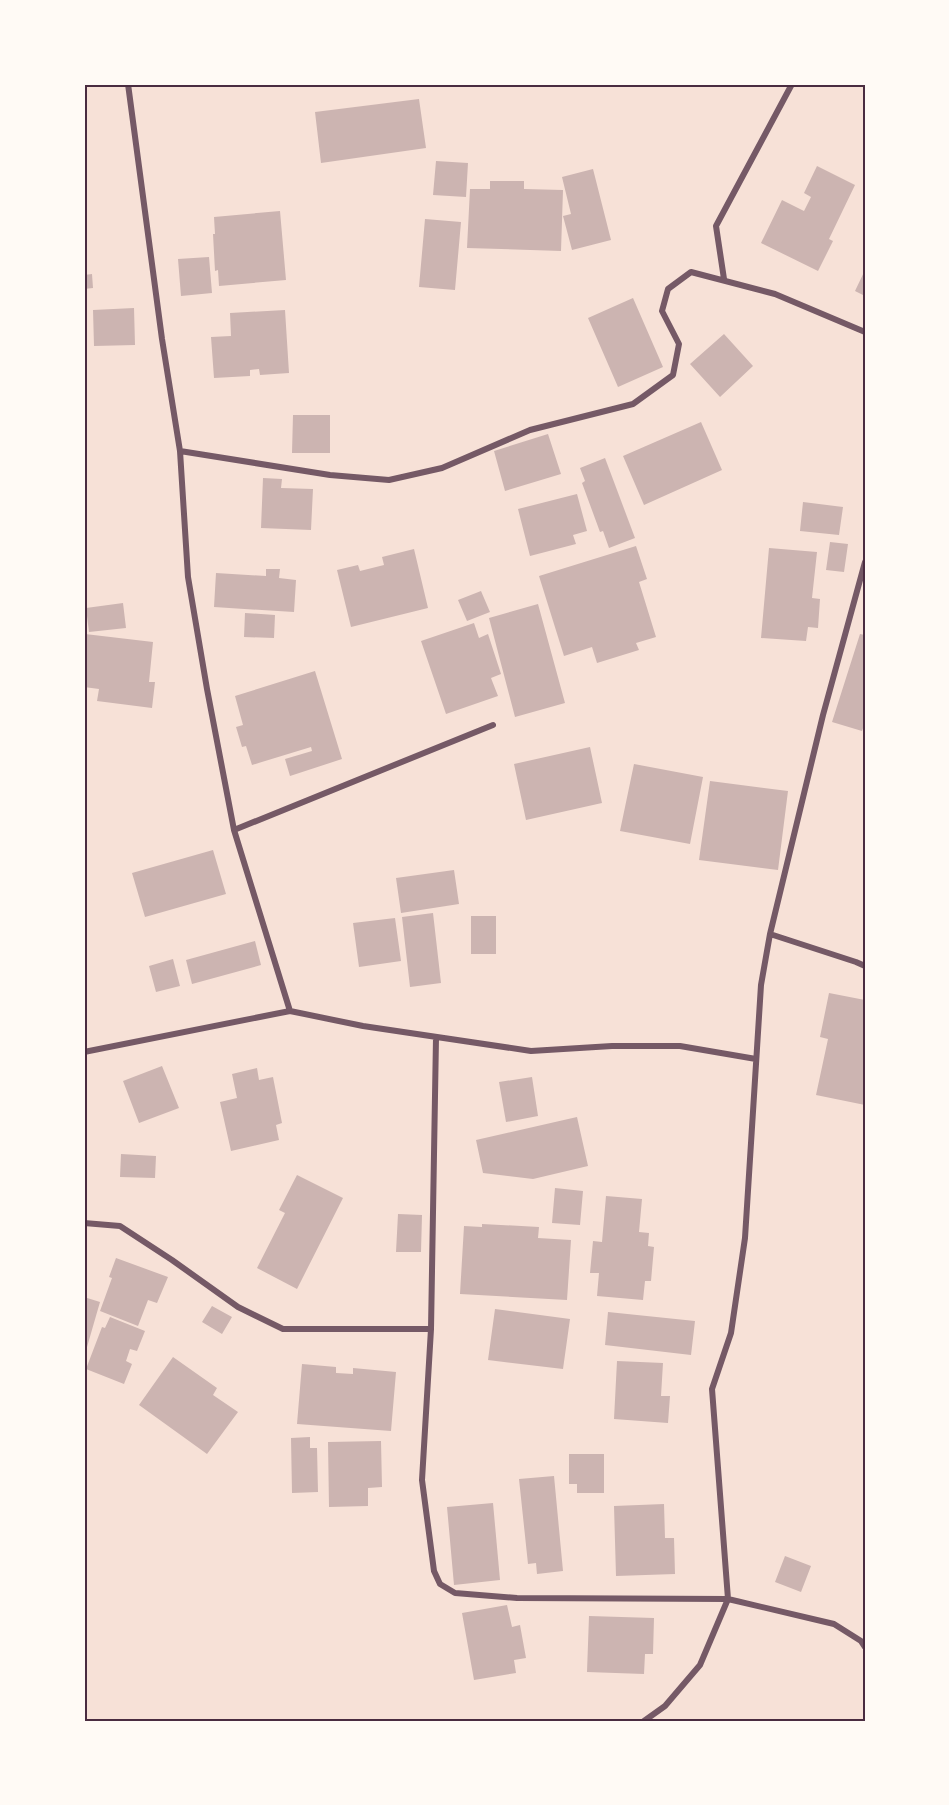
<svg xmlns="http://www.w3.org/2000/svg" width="949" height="1805" font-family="Manrope,sans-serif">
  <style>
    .building { fill: #ccb4b1 }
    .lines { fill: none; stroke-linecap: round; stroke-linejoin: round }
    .minor { stroke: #755966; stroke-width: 6 }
    .neatline { fill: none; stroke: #4a2c40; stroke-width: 2 }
  </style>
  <rect width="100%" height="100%" fill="#f7e1d7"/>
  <path class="building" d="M419 99 426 148 321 163 315 112Z
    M436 161 468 163 466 197 433 195Z
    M817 166 855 185 829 239 833 241 818 271 761 243 782 200 804 211 811 197 804 193Z
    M593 169 611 240 572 250 563 216 571 214 562 177Z
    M490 181H524V189L563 190 561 251 467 248 470 189H490Z
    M280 211 286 280 219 286 218 270 215 271 213 234H215L214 217Z
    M425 219 461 222 455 290 419 287Z
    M209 257 212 293 181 296 178 259Z
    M865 270V296L855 291Z
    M92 274 93 288 84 289V275Z
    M633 298 663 367 618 387 588 318Z
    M134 308 135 345 94 346 93 310Z
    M285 310 289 373 260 375 259 369 250 370V376L214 378 211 337 231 336 230 313Z
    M724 334 753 366 720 397 690 364Z
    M293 415H330V453H292Z
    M701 422 722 470 644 505 623 456Z
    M548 434 561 474 505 491 494 451Z
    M605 458 635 538 609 548 603 531 600 532 582 483 585 481 580 468Z
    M263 478 282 479 281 488 313 489 311 530 261 528Z
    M577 494 587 531 573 535 576 544 530 556 518 509Z
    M803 502 843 507 839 535 800 531Z
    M830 542 848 544 844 572 826 570Z
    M636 546 647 579 639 582 656 637 636 643 639 650 597 663 592 647 564 656 539 576Z
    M769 548 817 552 812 598 820 599 818 628 808 627 806 641 761 638Z
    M414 549 428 608 351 627 337 570 358 565 360 571 384 565 382 557Z
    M266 569H280L279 578 296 580 294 612 214 607 216 573 266 576Z
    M481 591 490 612 467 621 458 600Z
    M123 603 126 628 89 632 86 608Z
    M538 604 565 703 515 717 489 618Z
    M245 613 275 615 274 638 244 637Z
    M474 623 479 638 488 634 501 674 491 678 498 696 446 714 421 641Z
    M85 634 153 642 149 682H155L152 708 97 701 99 689 84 687Z
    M860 634 865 635V723L862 731 832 722Z
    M315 671 342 759 290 776 285 759 312 751 311 747 252 765 246 746 242 747 236 727 243 725 235 696Z
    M590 747 602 803 526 820 514 764Z
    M634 764 703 777 690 844 620 831Z
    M710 781 788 791 778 870 699 860Z
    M213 850 226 894 145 917 132 873Z
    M454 870 459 904 401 913 396 878Z
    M433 913 441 983 410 987 402 917Z
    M471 916H496V954H471Z
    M395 918 401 961 359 967 353 923Z
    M255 941 261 965 192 984 186 960Z
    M173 959 180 986 156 992 149 966Z
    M829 993 865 1000V1105L816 1095 828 1039 820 1037Z
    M162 1066 179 1108 139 1123 123 1081Z
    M257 1068 259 1080 273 1077 282 1123 276 1125 279 1140 231 1151 220 1102 237 1098 232 1074Z
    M532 1077 538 1116 506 1122 499 1082Z
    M577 1117 588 1166 533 1179 483 1173 476 1140Z
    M121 1154 156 1156 155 1178 120 1177Z
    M297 1175 343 1198 297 1289 257 1268 285 1213 279 1210Z
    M555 1188 583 1191 580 1225 552 1223Z
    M606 1196 642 1199 639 1232 649 1233 648 1246 654 1247 651 1281H645L643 1300 597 1296 599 1273H590L593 1241 602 1242Z
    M398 1214 422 1215 421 1252H396Z
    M482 1224 539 1227 538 1238 571 1240 567 1300 460 1294 464 1226 482 1227Z
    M116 1258 168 1277 157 1303 148 1300 138 1326 100 1311 112 1278 109 1277Z
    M84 1297 100 1302 85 1354H84Z
    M212 1306 232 1317 222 1334 202 1322Z
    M495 1309 570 1319 563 1369 488 1360Z
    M608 1312 695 1321 691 1355 605 1345Z
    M110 1317 145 1331 137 1351 130 1349 126 1361 132 1364 124 1384 86 1369 102 1327 105 1328Z
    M173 1357 217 1388 213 1395 238 1412 207 1454 139 1405Z
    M617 1361 663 1363 661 1396H670L668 1423 614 1419Z
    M302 1364 336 1367V1373L353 1374V1368L396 1372 391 1431 297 1424Z
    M310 1437V1448H317L318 1492 292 1493 291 1438Z
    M381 1441 382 1487 368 1488V1506L329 1507 328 1442Z
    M569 1454H604V1493H577V1484H569Z
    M554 1476 563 1571 537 1574 536 1563 528 1564 519 1479Z
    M493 1503 500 1580 454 1585 447 1507Z
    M664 1504 665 1538H674L675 1574 616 1576 614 1506Z
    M785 1556 811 1566 801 1592 775 1582Z
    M507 1605 512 1627 520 1625 526 1658 514 1660 516 1673 474 1680 462 1613Z
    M589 1616 654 1618 653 1654H645L644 1674 587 1672Z"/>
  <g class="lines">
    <path class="minor" d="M128 84 162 339 180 451 188 577 207 689 234 830 290 1011
      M724 279 716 226 792 84
      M180 451 330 475 389 480 442 468 530 430 633 404 673 375 679 344 662 311 668 289 691 272 775 294 865 332
      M234 830 493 725
      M770 934 856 962 865 966
      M436 1038 431 1329 422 1480 434 1571 440 1584 455 1593 517 1598 728 1599 834 1624 861 1641 865 1647
      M84 1052 290 1011 363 1026 531 1051 612 1046H680L756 1059
      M84 1223 120 1226 172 1260 238 1307 283 1329H431
      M644 1721 665 1706 700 1665 728 1599 712 1389 731 1333 745 1238 761 985 770 934 823 715 865 562"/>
  </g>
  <rect width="949" height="1805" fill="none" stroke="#fffaf5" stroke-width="171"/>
  <rect x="86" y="86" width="778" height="1634" class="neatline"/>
</svg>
